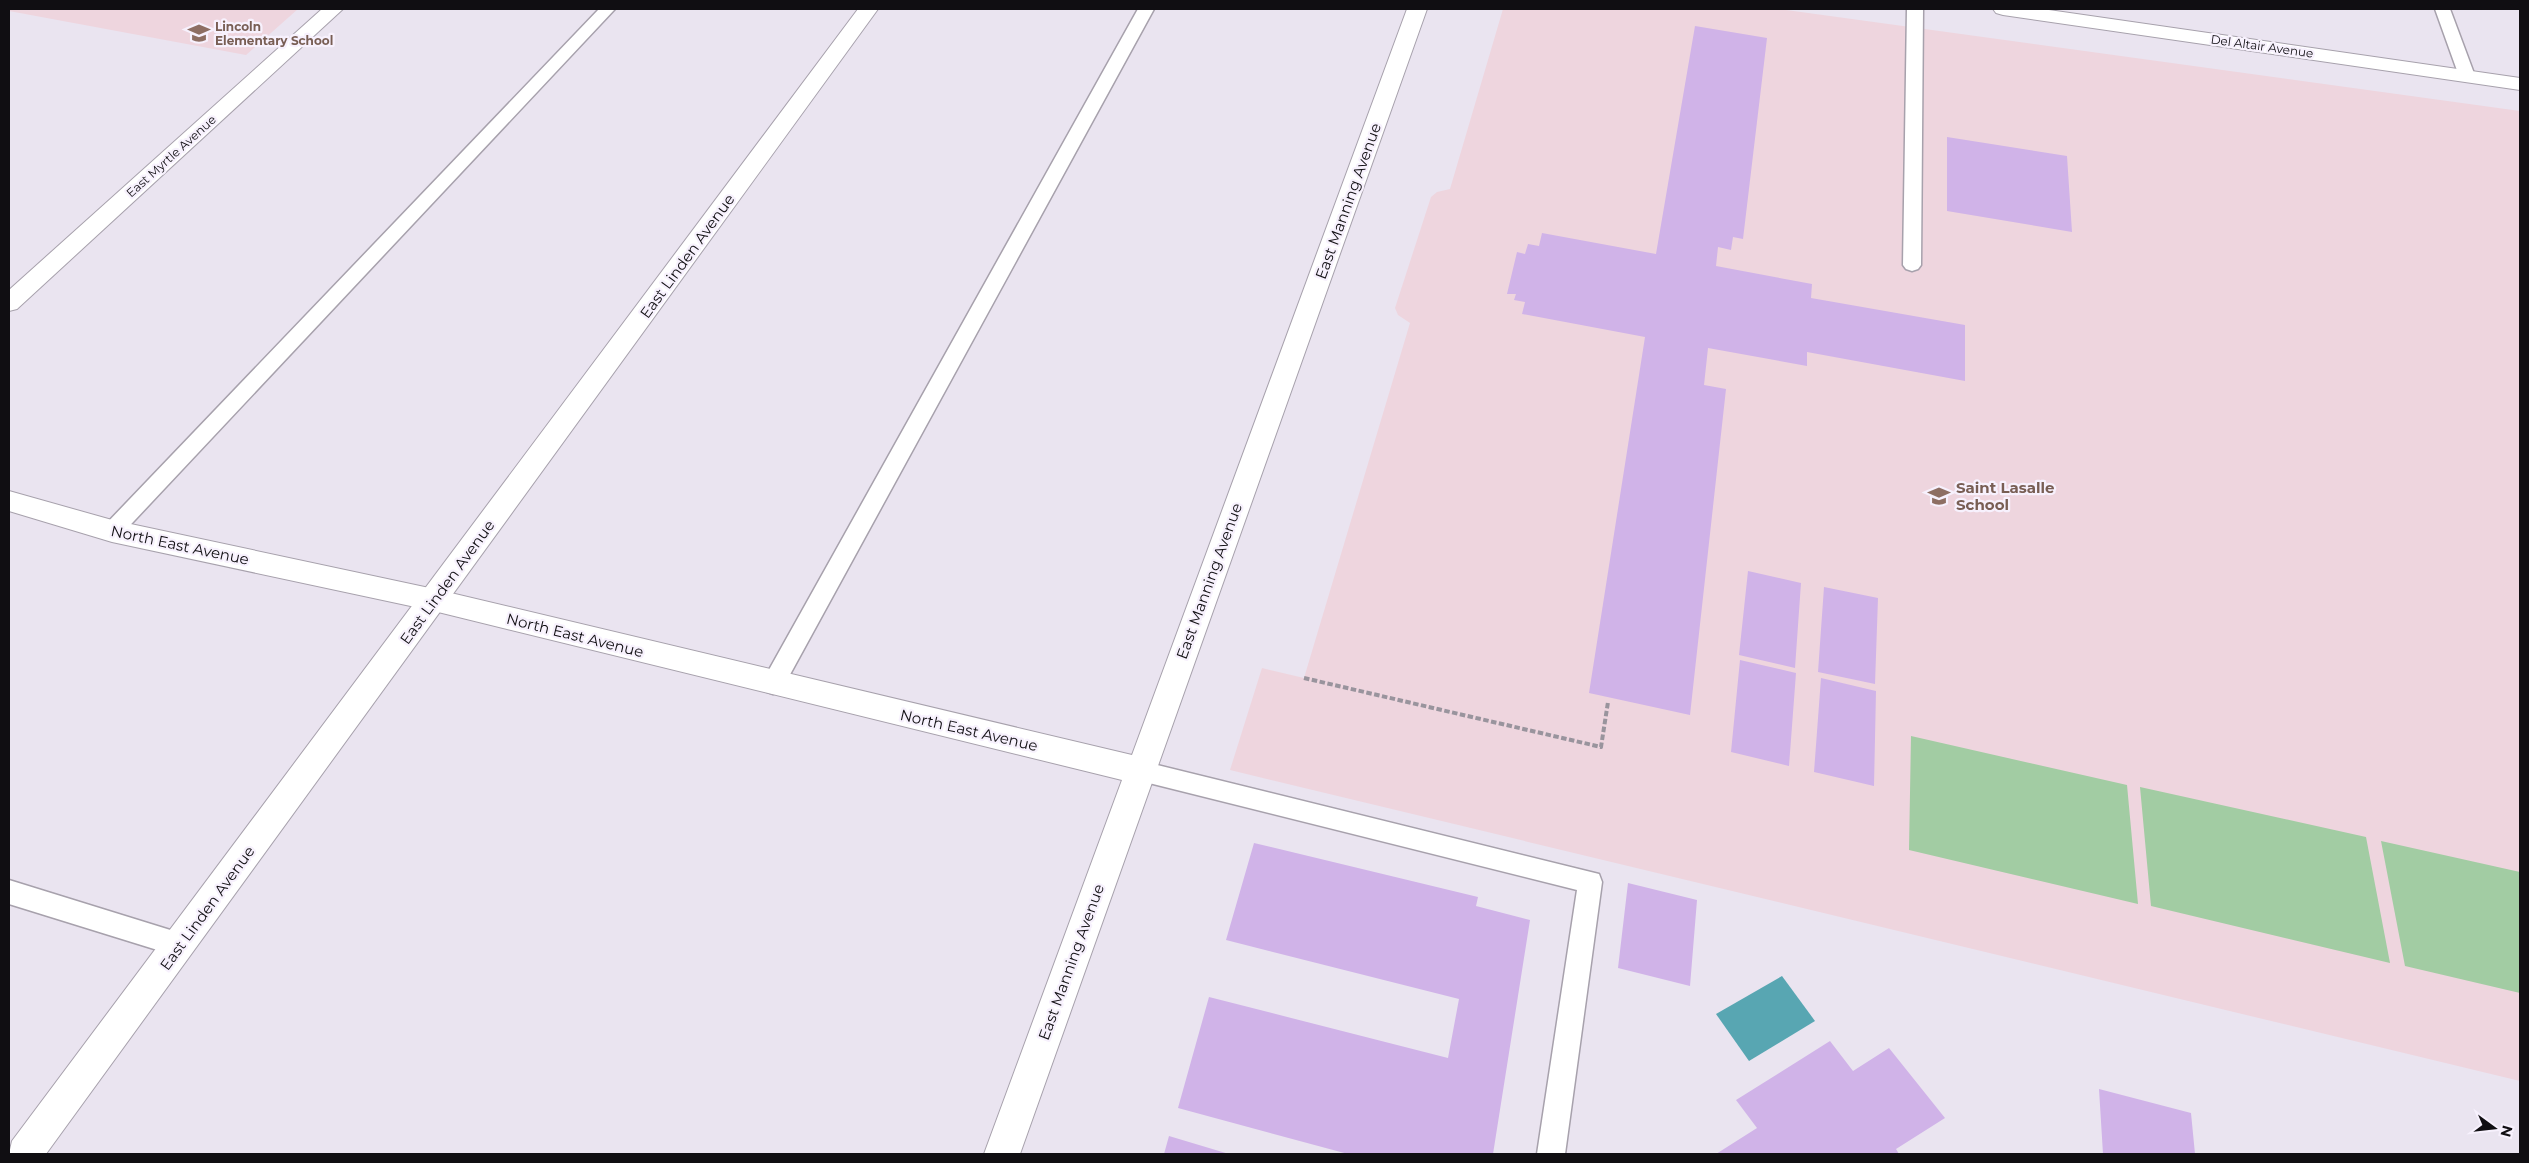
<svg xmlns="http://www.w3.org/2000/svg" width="2529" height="1163" font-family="Montserrat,sans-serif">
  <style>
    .education { fill: #eed5de }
    .green { fill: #a2cca3 }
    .water { fill: #58a6b2 }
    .building { fill: #d0b3e8 }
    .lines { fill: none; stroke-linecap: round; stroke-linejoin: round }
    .lane-casing { stroke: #a7a1ac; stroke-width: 3 }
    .street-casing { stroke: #a7a1ac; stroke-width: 2 }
    .secondary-casing { stroke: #a7a1ac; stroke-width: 2 }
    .path { stroke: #99949d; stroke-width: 4; stroke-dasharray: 5.5 2.5; stroke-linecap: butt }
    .lane { fill: #fff; fill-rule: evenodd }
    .street { fill: #fff; fill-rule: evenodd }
    .secondary { fill: #fff; fill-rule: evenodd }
    .labels { text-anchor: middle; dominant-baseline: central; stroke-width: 4.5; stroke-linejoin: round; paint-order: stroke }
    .far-education-label { font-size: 12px; font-weight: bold; fill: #785e54; stroke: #f7f1fd; text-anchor: start }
    .far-street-label { font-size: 12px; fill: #100e12; stroke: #f7f1fd }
    .street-label { font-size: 15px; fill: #100e12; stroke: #f7f1fd }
    .education-label { font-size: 15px; font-weight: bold; fill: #785e54; stroke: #f7f1fd; text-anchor: start }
  </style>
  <rect width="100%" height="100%" fill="#eae4f0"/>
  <path class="education" d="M9 9H298L246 55 9 11Z
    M1503 9H1779L2520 111V1081L1230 770 1262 668 1304 678 1410 323 1398 315 1395 308 1431 197 1437 192 1450 189Z"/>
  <path class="green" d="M1911 736 2127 785 2138 904 1909 850Z
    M2140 787 2366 837 2390 963 2151 906Z
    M2381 841 2520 872V993L2405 966Z"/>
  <path class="water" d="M1782 976 1815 1021 1749 1061 1716 1014Z"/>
  <path class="building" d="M1695 26 1767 38 1743 239 1733 237 1731 250 1718 247 1716 266 1812 284 1811 298 1965 325V381L1807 352V366L1708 348 1704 385 1726 389 1690 715 1589 693 1645 337 1522 314 1525 302 1514 300 1516 294H1507L1517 252 1525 254 1528 244 1539 246 1542 233 1656 254Z
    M1947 137 2067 156 2072 232 1947 211Z
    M1748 571 1801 583 1795 668 1739 655Z
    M1824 587 1878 598 1875 684 1818 672Z
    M1740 660 1796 673 1789 766 1731 752Z
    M1821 678 1876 691 1874 786 1814 772Z
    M1254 843 1478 897 1476 906 1530 920 1493 1154H1348L1178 1108 1209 997 1448 1058 1459 999 1226 940Z
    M1628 883 1697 900 1690 986 1618 968Z
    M1830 1041 1853 1071 1889 1048 1945 1118 1896 1149 1899 1154H1716L1757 1128 1736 1100Z
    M2099 1089 2191 1113 2195 1154H2103Z
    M1169 1136 1229 1154H1164Z"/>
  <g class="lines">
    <g class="lane-casing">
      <path id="lane" d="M599 9H615L119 537 112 539 105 537 102 531 105 525Z
        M1138 9H1154L781 691 773 694 765 691 762 684 765 677Z
        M1907 9H1923L1921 265 1918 269 1912 271 1906 269 1903 265Z
        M2435 9H2450L2475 76 2473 79H2461L2459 76Z
        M1141 761 1599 874 1602 882 1565 1154H1537L1577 890 1141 781 1133 778 1129 771 1133 764Z
        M9 880 180 933 189 936 193 945 189 954 180 957 9 904Z"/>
    </g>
    <g class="street-casing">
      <path id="street" d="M322 9H343L17 309 9 311V290Z
        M858 9H878L46 1154H9L12 1141Z
        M1993 9H2042L2520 78V90L2003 15 1996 13Z"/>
    </g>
    <g class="secondary-casing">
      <path id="secondary" d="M1407 9H1427L1020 1154H984L1122 780 434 611 112 542 9 511V491L112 520 434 589 1132 755Z"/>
    </g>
    <path class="path" d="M1304 678 1601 747 1608 702"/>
    <use href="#lane" class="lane"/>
    <use href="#street" class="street"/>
    <use href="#secondary" class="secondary"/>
  </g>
  <defs>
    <g id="school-bare" transform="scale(1.725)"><path d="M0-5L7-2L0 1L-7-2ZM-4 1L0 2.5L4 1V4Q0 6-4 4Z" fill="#8d6e63" stroke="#f7f1fd" stroke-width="2.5" paint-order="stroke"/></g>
  </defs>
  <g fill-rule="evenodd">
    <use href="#school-bare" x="199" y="33"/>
    <use href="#school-bare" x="1939" y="496"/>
  </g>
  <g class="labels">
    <g class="far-education-label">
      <text x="215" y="26">Lincoln<tspan x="215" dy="14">Elementary School</tspan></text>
    </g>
    <g class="far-street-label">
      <text transform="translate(2262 46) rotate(8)">Del Altair Avenue</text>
      <text transform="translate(171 156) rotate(-42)">East Myrtle Avenue</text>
    </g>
    <g class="street-label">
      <text transform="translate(1348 201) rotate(-70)">East Manning Avenue</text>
      <text transform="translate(687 256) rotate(-54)">East Linden Avenue</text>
      <text transform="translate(180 545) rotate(12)">North East Avenue</text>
      <text transform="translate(1209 581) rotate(-70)">East Manning Avenue</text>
      <text transform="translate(447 582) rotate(-54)">East Linden Avenue</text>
      <text transform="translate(575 635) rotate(14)">North East Avenue</text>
      <text transform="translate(969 730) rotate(13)">North East Avenue</text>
      <text transform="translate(207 908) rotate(-54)">East Linden Avenue</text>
      <text transform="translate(1071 962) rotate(-70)">East Manning Avenue</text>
    </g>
    <g class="education-label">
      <text x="1956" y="487">Saint Lasalle<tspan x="1956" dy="17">School</tspan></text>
    </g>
  </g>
  <rect width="2529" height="1163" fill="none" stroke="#100e12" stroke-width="20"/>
  <g transform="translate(2494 1128) rotate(105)" stroke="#f7f1fd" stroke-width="4" paint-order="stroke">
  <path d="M0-4L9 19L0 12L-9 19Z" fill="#100e12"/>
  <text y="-8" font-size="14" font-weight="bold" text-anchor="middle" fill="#100e12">N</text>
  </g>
</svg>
